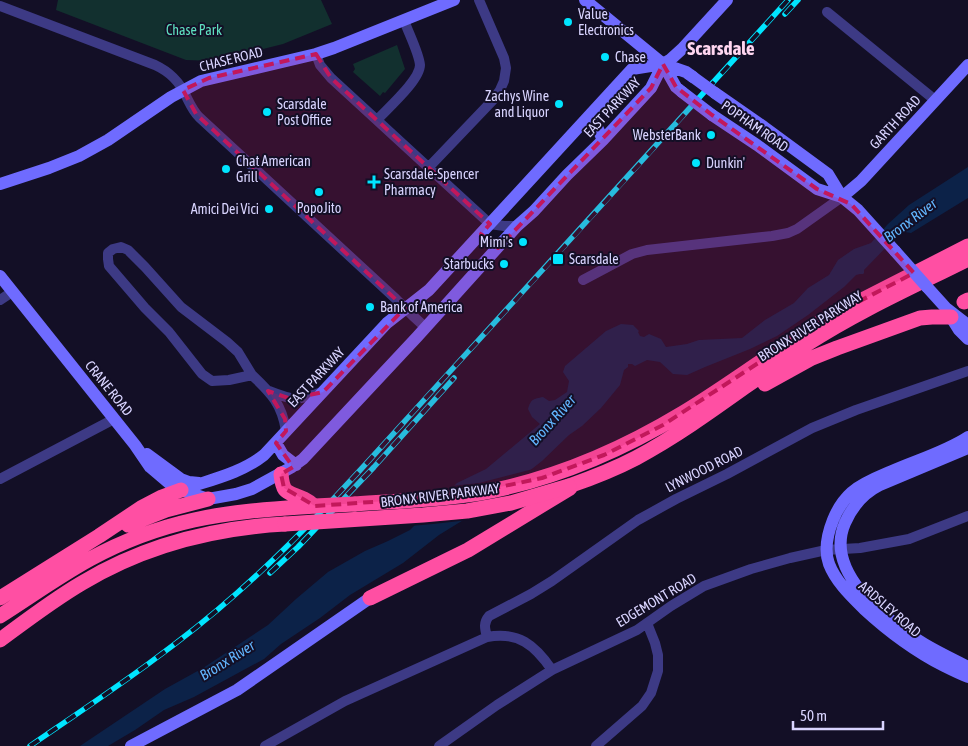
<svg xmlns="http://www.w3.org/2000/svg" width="968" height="746" font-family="'Asap Condensed',sans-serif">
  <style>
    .green { fill: #12302f }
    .water { fill: #0c2248 }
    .pier { fill: #130f26 }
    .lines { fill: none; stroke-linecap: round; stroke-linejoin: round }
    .street { stroke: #3d3a85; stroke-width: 10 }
    .secondary { stroke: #6f6bff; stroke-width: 12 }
    .highway { stroke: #ff4fa3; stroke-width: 15 }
    .rail-casing { stroke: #00e5ff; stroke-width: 5.5 }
    .rail { stroke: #130f26; stroke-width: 4; stroke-dasharray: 11; stroke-linecap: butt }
    .secondary-bridge { stroke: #6f6bff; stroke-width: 12 }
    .highway-bridge { stroke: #ff4fa3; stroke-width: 15 }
    .marked { fill: #c2185b; fill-opacity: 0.2; stroke: #c2185b; stroke-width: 4; stroke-dasharray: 10 6; stroke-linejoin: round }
    .poi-dot { fill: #00e5ff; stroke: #130f26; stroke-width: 2 }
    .labels { text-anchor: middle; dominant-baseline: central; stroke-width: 4; stroke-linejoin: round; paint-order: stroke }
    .poi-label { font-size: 14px; fill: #d9d4ff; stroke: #130f26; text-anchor: start }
    .park-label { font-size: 14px; fill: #5fe0c0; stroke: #130f26 }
    .street-label { font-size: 14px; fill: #d9d4ff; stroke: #130f26 }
    .water-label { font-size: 15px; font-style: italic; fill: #62b6ff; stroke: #130f26 }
    .district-label { font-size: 19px; font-weight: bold; fill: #ffd6f0; stroke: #130f26 }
  </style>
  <rect width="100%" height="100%" fill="#130f26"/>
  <path class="green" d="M58 0H321L332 24 283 44 215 61 186 60 56 10Z
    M397 45 405 69 385 93 383 92 380 96 353 72 355 69 353 64Z"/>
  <path class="water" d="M968 167V198L911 233 905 232 898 235 864 270V273L863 274H860L856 275 844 287 808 315 777 336 750 349 705 367 687 375 673 374 660 362 647 360 635 366 632 364H628V367L624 370 620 385 601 408 582 426 569 435 542 461 478 511 439 535 403 563 350 595 320 618 281 644 264 659 194 697 164 710 135 730 108 746H80L165 689 203 668 268 625 296 599 328 572 365 551 388 541 410 530 457 483 486 469 540 424 532 417 528 409C531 399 533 399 543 397L549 401 555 400 567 392 569 381 563 372 565 366 606 331 621 324 633 325 639 331 638 332 640 336 644 337 649 334 661 339 666 347 687 344 699 340 742 338 765 320 794 303 808 288 829 275 838 260 854 249 871 243 888 224 909 205Z"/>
  <path class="pier" d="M537 468 480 513 469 520 433 524 410 526 451 486 479 483Z"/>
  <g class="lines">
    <path class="street" d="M0 6 155 65C170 72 179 81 186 96 190 104 193 111 199 117L396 299 412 315 425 327
      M827 12 935 100
      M316 54 320 65 331 78 490 224 504 226H517
      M377 120C388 108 420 80 420 65 419 53 408 32 404 20
      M429 167 493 100 500 90 504 81 506 68 504 58 479 0
      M121 247 128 250 145 267 181 307 227 342 238 352 252 375 229 380 212 381 202 374 169 332 145 308 109 266 108 259V253L113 249Z
      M583 280 632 254 647 250 772 236 788 233 797 229 842 197
      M0 300 12 292
      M252 375C271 393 282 404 286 431
      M269 391C294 401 297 401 322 392
      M0 479 114 419
      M487 637C485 629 483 623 489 616L531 594 552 581 638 520 676 499 727 474 812 428 856 410 968 371
      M265 746 345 701 487 637C518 631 535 645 552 670
      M439 746 497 705 552 670 637 630 671 606 704 586 751 569 790 558 826 550 860 548 909 539 968 516
      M596 746 642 706 651 693 658 671V655L655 643 647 623"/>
    <path class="secondary" d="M585 0 663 64 686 72 693 77
      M663 64 676 87 682 92
      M715 93 764 127 828 174 842 197
      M712 115 757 145 817 189 842 197 858 210 895 251
      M588 117 597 127 603 140
      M0 184 49 168 79 156 108 140 171 97 201 81 316 54 334 48 454 0
      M842 197 861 181 968 65
      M0 276 135 445 150 467 170 484 181 490 208 499 236 494 252 489 292 467 303 459 417 337 517 226 534 211 567 175 603 140 651 88 663 64
      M927 287 946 308 968 325
      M949 314 959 330 968 339
      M968 437C945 452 917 460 892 471 878 477 864 482 852 492 843 500 837 510 833 520 827 535 824 550 829 564 836 582 851 596 864 609 890 633 913 650 944 666 952 670 960 674 968 677
      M276 443 283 455 296 465
      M968 448 880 485C864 493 852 507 845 523 824 571 883 617 918 640 933 650 951 658 968 667
      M147 454 181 479 189 482 199 483
      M181 490C209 480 240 474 264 455L387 323 429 290 632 69 663 64 671 59 682 49 727 0
      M131 746 237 690 370 598"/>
    <path class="highway" d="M964 302 968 300
      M765 384 812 358 837 348 920 318 932 317H951
      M281 474C283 495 287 491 304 499 308 501 311 503 314 506
      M569 486C592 478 615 469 636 458 696 426 750 381 807 344 858 311 914 286 968 259
      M355 504C397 501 439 500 480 493 553 480 620 451 683 413 733 383 779 347 829 317L968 246
      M128 525 166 510 208 499
      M0 598 99 536 141 508 162 497 181 490
      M370 598 468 550 570 488
      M0 616C30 597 59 576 90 559 123 541 158 528 194 520 234 511 274 509 315 506
      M0 640C27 620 53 600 82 583 145 545 213 528 285 524"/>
    <g class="rail-casing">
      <path id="rail" d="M785 14 798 0
        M270 573 298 547 374 467 454 378
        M30 746C100 698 173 650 237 593 312 527 377 451 445 377 560 252 674 126 788 0"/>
    </g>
    <use href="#rail" class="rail"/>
    <path class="secondary-bridge" d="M693 77 715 93
      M682 92 712 115
      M895 251 927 287"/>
    <path class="highway-bridge" d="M315 506 355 504
      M285 524 423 515 467 511 511 503 569 486"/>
  </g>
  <path class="marked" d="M316 54 331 78 490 224 481 234 498 248 651 88 663 64 676 87 712 115 817 189 851 204 914 273 829 317 663 425 604 455 542 478 457 496 315 506 284 488 281 474 293 467 276 443 286 431 285 419 268 391 291 399 323 392 405 308 196 114 183 90 209 78Z"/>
  <g class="poi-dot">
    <circle cx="568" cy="22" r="5"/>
    <circle cx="605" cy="57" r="5"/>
    <circle cx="559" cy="104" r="5"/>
    <circle cx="267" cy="112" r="5"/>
    <circle cx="711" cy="135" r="5"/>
    <circle cx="696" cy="163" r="5"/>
    <circle cx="226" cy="169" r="5"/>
    <path d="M371.5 174.5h5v5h5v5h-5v5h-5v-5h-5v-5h5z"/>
    <circle cx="319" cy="192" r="5"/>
    <circle cx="269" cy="209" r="5"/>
    <circle cx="523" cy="242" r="5"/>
    <rect x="552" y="253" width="12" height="12" rx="2.5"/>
    <circle cx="504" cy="264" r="5"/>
    <circle cx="370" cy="307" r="5"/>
  </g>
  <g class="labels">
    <g class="poi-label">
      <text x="578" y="14">Value<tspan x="578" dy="16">Electronics</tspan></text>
      <text x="615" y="57">Chase</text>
      <text x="549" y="96" text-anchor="end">Zachys Wine<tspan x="549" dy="16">and Liquor</tspan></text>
      <text x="277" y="104">Scarsdale<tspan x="277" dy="16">Post Office</tspan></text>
      <text x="701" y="135" text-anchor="end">WebsterBank</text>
      <text x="236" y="161">Chat American<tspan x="236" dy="16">Grill</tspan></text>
      <text x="706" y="163">Dunkin'</text>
      <text x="384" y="174">Scarsdale-Spencer<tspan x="384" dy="16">Pharmacy</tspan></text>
      <text x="319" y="208" text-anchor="middle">PopoJito</text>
      <text x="259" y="209" text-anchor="end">Amici Dei Vici</text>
      <text x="513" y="242" text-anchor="end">Mimi's</text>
      <text x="569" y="259">Scarsdale</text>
      <text x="494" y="264" text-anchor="end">Starbucks</text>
      <text x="380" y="307">Bank of America</text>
    </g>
    <g class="park-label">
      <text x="194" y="30">Chase Park</text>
    </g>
    <g class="street-label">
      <text transform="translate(231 59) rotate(-14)">CHASE ROAD</text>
      <text transform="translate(612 107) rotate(-47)">EAST PARKWAY</text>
      <text transform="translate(895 122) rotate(-47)">GARTH ROAD</text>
      <text transform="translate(755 126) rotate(35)">POPHAM ROAD</text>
      <text transform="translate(810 326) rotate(-32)">BRONX RIVER PARKWAY</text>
      <text transform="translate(316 377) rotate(-47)">EAST PARKWAY</text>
      <text transform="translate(109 388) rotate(51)">CRANE ROAD</text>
      <text transform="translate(704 469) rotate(-27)">LYNWOOD ROAD</text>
      <text transform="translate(440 495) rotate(-7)">BRONX RIVER PARKWAY</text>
      <text transform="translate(656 600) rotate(-31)">EDGEMONT ROAD</text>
      <text transform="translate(890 609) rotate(41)">ARDSLEY ROAD</text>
    </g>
    <g class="water-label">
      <text transform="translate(910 220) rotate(-37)">Bronx River</text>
      <text transform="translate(552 420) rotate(-48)">Bronx River</text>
      <text transform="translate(227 660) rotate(-32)">Bronx River</text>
    </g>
    <g class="district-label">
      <text x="721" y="48">Scarsdale</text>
    </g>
  </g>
  <path d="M793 721v8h90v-8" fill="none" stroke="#d9d4ff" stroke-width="2.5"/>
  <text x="800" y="721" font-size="15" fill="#d9d4ff" stroke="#130f26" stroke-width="4" paint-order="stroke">50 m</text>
</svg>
